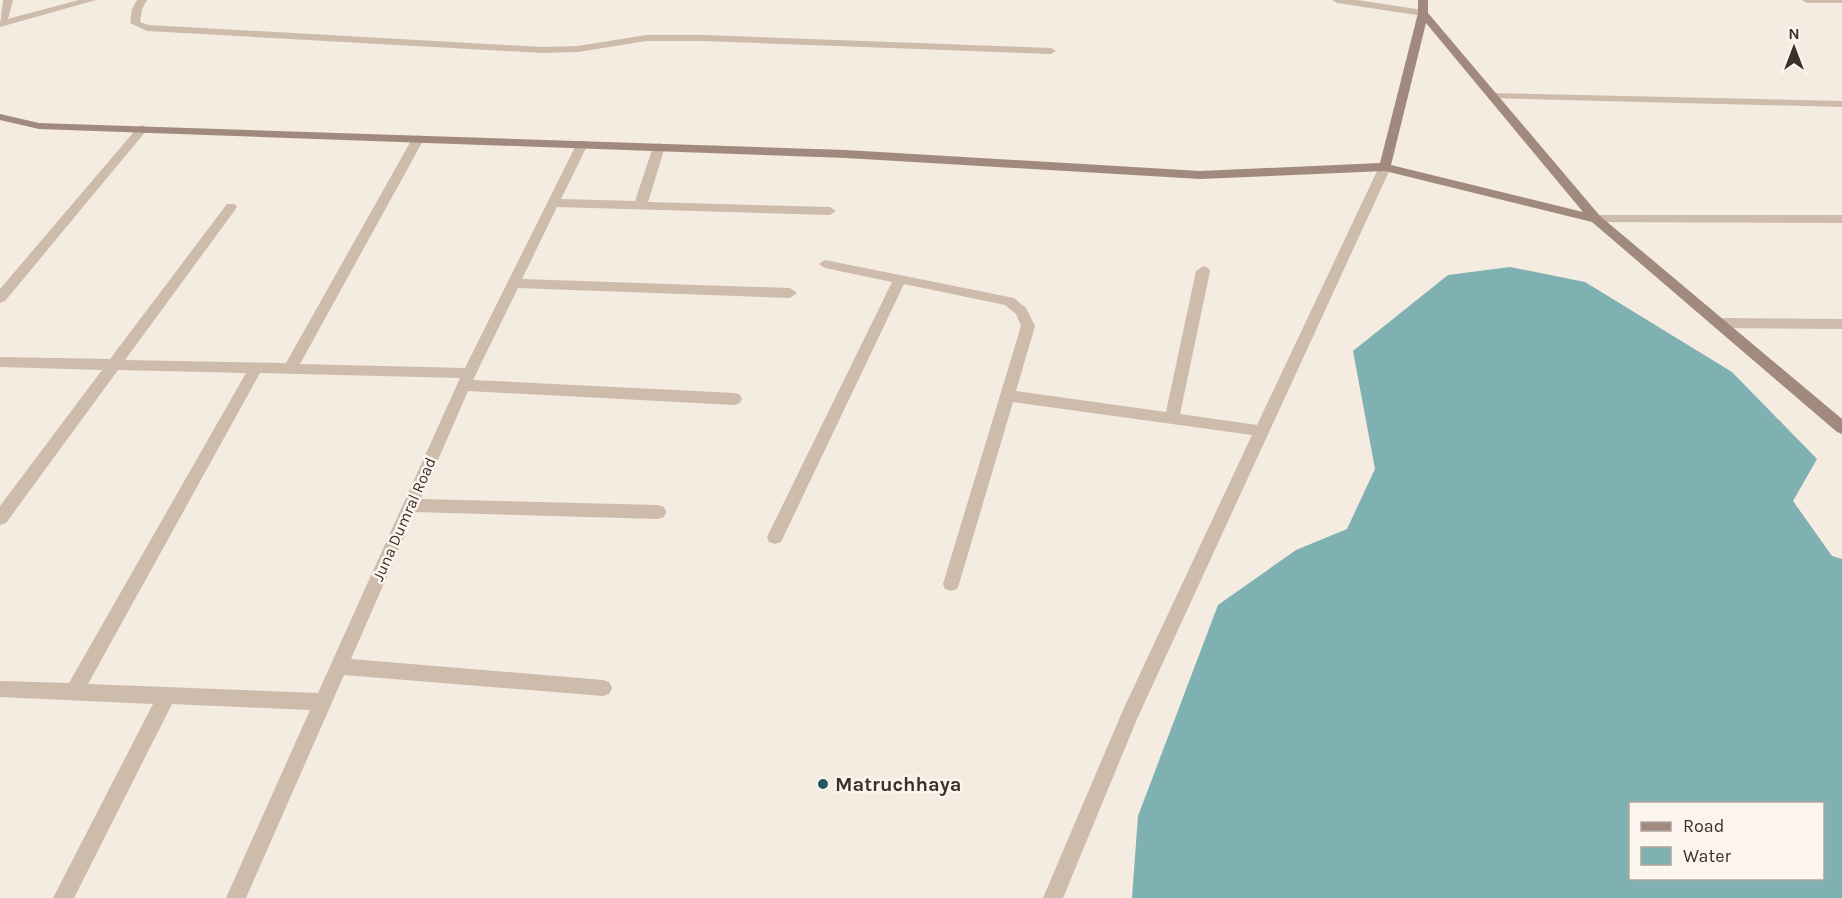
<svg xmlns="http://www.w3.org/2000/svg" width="1842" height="898" font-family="Karla,sans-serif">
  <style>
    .water { fill: #7fb0b2; fill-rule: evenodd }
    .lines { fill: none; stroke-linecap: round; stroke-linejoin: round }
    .minor { fill: #cdbbac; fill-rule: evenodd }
    .tertiary { fill: #cdbbac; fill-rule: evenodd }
    .secondary { fill: #a18a7d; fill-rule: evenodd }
    .poi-dot { fill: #1f5a5e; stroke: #fbf5ee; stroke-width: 2 }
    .labels { text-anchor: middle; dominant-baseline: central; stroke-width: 5; stroke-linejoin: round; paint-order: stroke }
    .street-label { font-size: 16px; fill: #3b302b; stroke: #fbf5ee }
    .near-poi-label { font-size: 20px; font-weight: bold; fill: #3b302b; stroke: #fbf5ee; text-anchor: start }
  </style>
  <rect width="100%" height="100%" fill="#f4ebe1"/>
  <path class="water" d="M1510 267 1585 282 1732 372 1817 459 1793 501 1832 556 1842 559V898H1132L1138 816 1218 605 1296 550 1347 529 1375 469 1353 351 1448 275ZM1630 804H1822V878H1630Z"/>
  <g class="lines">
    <path class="minor" d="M3 0H13L7 23 2 26H0Z
      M137 0H147L142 9 140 22 149 25 543 47 578 46 646 35H703L1051 48 1056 51 1051 54 703 41H646L578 52 543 53 147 31 130 23 132 9Z
      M1332 0H1357L1423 10 1428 13 1423 16 1337 3Z
      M1802 0H1842V3H1807Z
      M1493 93 1842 101V107L1489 98V94Z
      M142 125 148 129 146 131 5 301 0 303V289L138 127Z
      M418 135 424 139 300 364 465 368 578 141H586L588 144 561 199 635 201 653 147 659 143 665 147 648 202 830 207 836 211 830 215 557 207 522 279 790 288 797 293 790 298 518 288 473 380 735 393 740 395 742 399 740 403 735 405 468 391 421 499 658 505 664 507 666 512 664 517 658 519 415 512 351 659 603 680 609 682 612 688 609 694 603 696 344 675 246 898H226L310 710 172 704 74 898H53L153 704 0 697V681L69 683 246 373 118 370 6 523 0 525V506L102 370 0 367V357L110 359 227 204H235L237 207 235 210 125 360 286 363 412 139ZM260 373 460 378 318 693 88 684Z
      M1385 163 1391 167 1137 719 1063 898H1043L1123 710 1252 435 1013 402 959 584 957 589 951 591 945 589 943 584 1021 326 1016 314 1005 305 904 284 781 542 775 544 769 542 767 537 892 282 825 268 819 264 825 260 1014 298 1026 308 1035 326 1016 391 1166 412 1196 271 1203 266 1208 268 1210 271 1180 414 1257 425 1379 167Z
      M1596 215H1842V223L1592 222 1590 219 1592 216Z
      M1718 318 1842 319V329L1718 328 1711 323Z"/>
    <path class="tertiary" d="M79 0H96L0 27V21Z"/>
    <path class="secondary" d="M1418 0H1428V13L1600 216 1842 419V434L1837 432 1592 222 1385 171 1200 179 846 158 39 129 0 120V114L39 123 846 150 1200 171 1380 163 1418 13ZM1426 23 1583 212 1391 165Z"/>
  </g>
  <circle class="poi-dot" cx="823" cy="784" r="6"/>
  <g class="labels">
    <g class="street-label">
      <text transform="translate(404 519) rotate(-66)">Juna Dumral Road</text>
    </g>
    <g class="near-poi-label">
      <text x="835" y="784">Matruchhaya</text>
    </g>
  </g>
  <rect x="1629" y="802" width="195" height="78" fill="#fbf5ee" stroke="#aea6a0" stroke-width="1.5"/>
  <rect x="1641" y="822" width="30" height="9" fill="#a18a7d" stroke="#aea6a0" stroke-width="1.5"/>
  <text x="1683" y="832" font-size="18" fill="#3b302b">Road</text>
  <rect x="1641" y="847" width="30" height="18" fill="#7fb0b2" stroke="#aea6a0" stroke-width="1.5"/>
  <text x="1683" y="862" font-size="18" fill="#3b302b">Water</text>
  <g transform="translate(1794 48)" stroke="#fbf5ee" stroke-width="4.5" paint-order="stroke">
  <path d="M0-4.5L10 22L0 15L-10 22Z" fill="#3b302b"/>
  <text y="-9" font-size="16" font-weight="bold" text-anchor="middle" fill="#3b302b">N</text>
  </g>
</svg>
